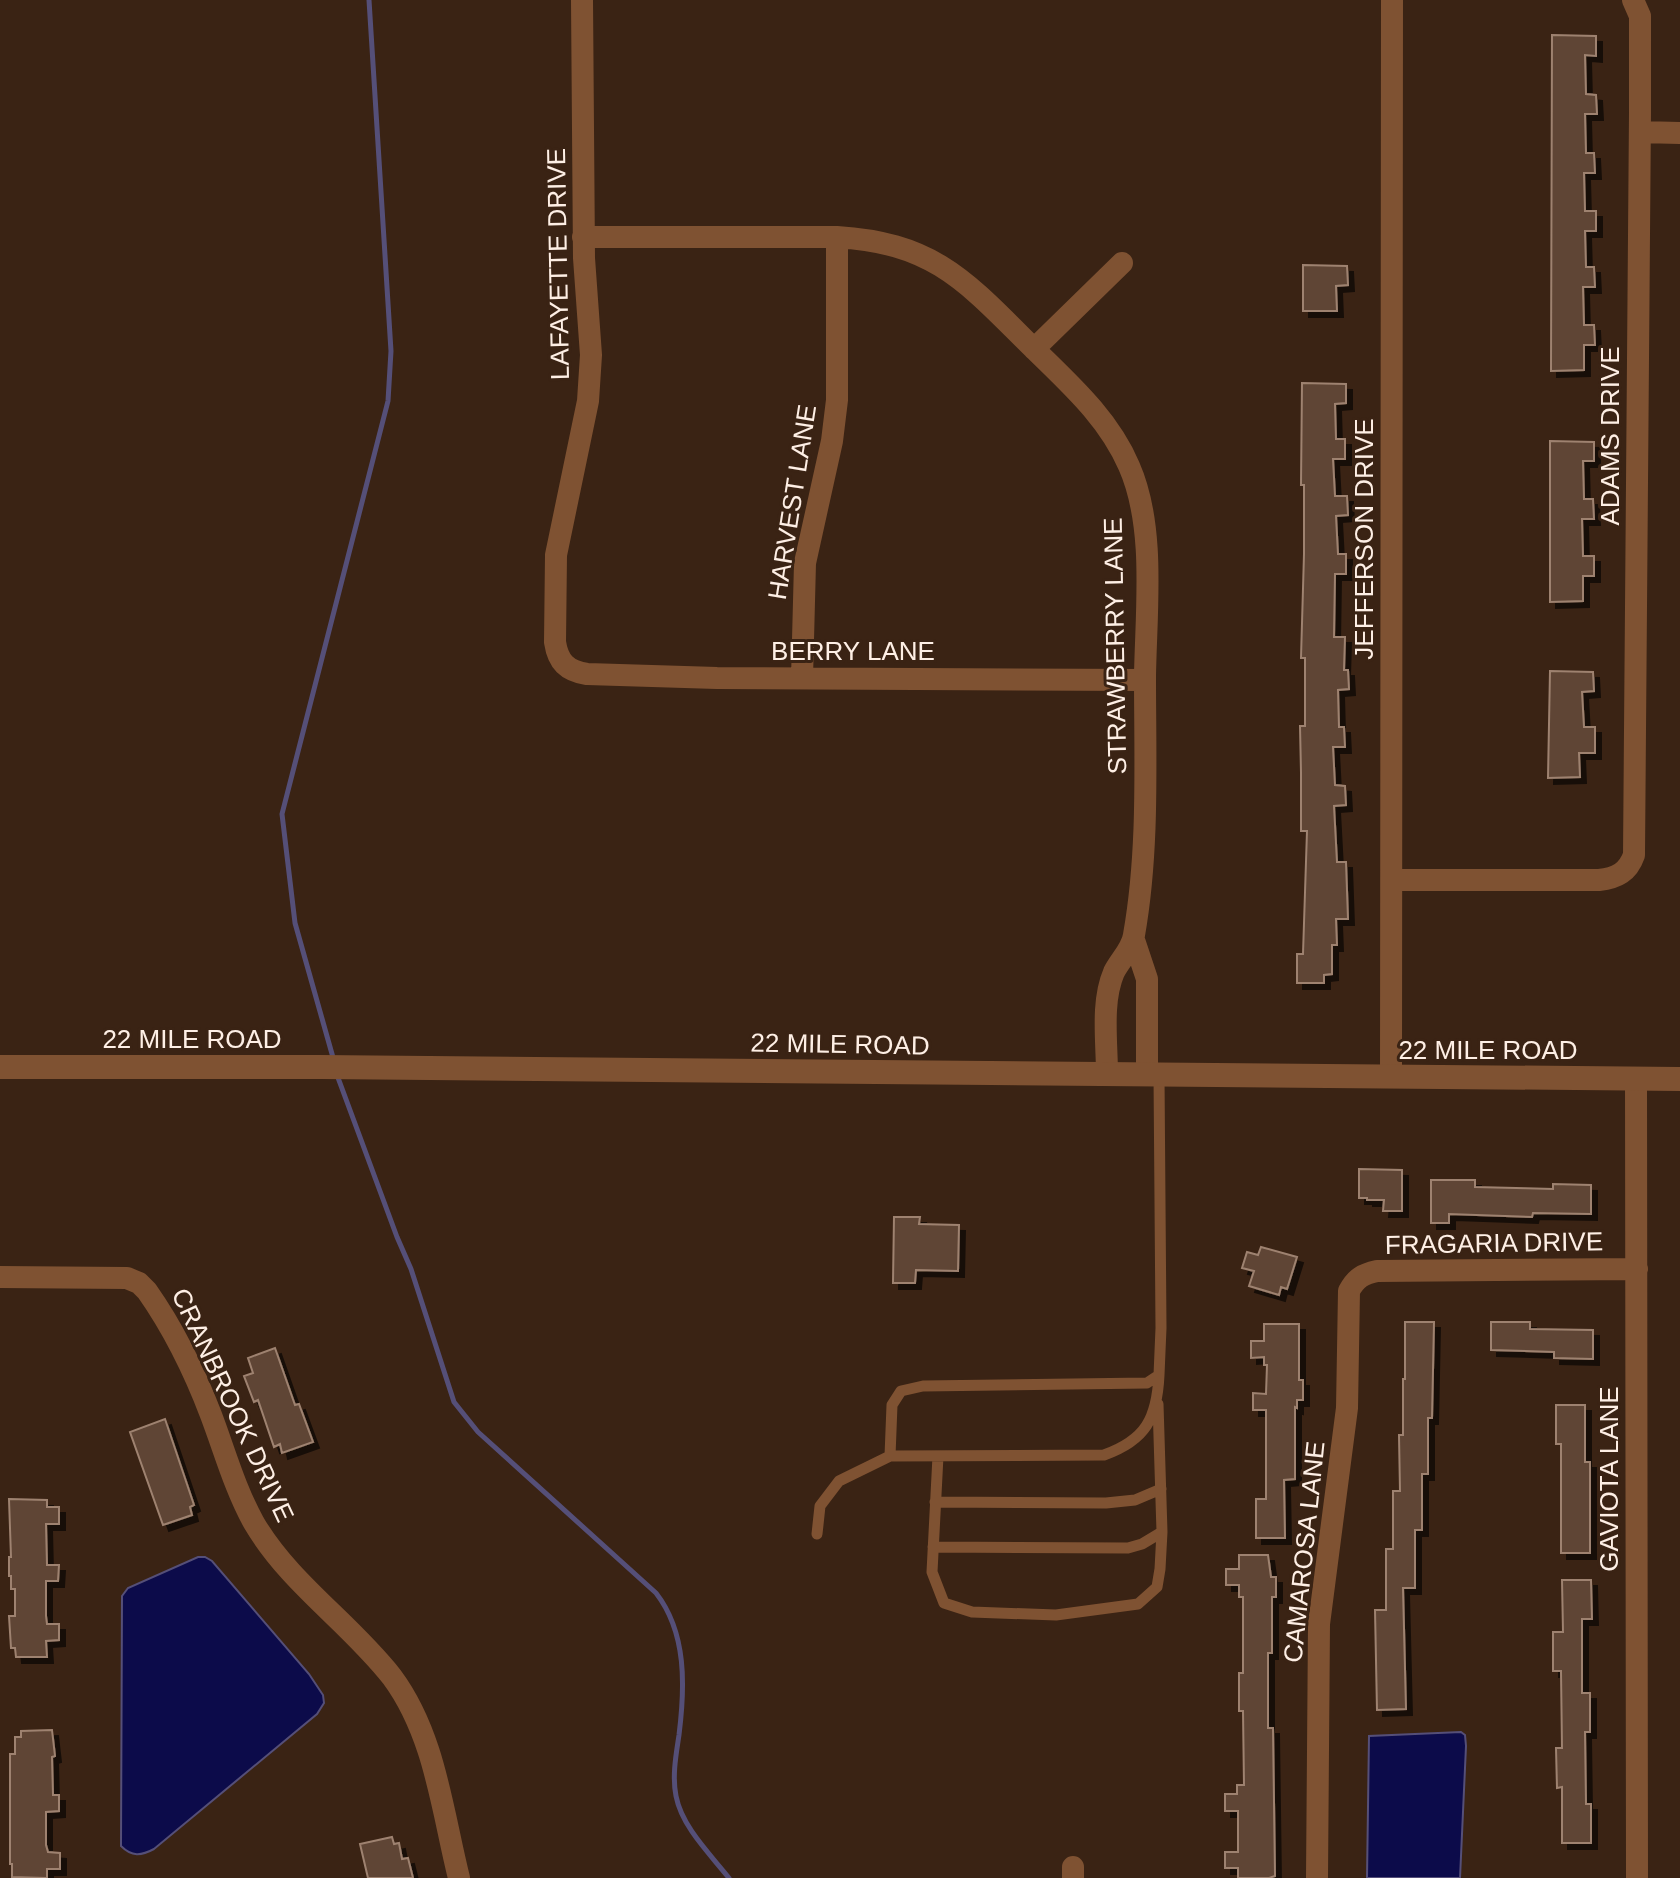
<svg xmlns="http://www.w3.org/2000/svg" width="1680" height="1878" font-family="Arial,sans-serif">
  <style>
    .water { fill: #0c0b4a; stroke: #554f78; stroke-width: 2 }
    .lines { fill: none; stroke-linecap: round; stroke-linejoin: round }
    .stream { stroke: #554f78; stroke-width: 5 }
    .building { fill: #5e4535; stroke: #9e8270; stroke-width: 2; filter: url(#shadow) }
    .service { stroke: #7f5232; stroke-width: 11 }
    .minor { stroke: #7f5232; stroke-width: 22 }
    .tertiary { stroke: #7f5232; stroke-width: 24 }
    .labels { text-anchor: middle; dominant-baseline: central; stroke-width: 6; stroke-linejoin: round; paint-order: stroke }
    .street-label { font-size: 26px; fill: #feefe5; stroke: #3a2314 }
  </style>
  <defs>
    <filter id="shadow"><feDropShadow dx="6" dy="6" stdDeviation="0" flood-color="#0009"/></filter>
  </defs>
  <rect width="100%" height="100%" fill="#3a2314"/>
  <path class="water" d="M198 1557H205L212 1561 309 1674 323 1695 324 1703 317 1714 154 1849C141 1856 132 1857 121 1846L122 1596 128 1588Z
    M1461 1732 1465 1735 1466 1746 1460 1878H1367L1369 1736Z"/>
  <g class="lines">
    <path class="stream" d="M334 1061 295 923 282 814 388 401 391 351 369 0
      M337 1075 397 1237 411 1269 454 1402 478 1432 656 1593C687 1633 685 1687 679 1735 676 1755 672 1776 676 1796 682 1827 710 1854 729 1878"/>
  </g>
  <path class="building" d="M1552 35 1596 36V56L1585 55 1586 94 1596 95 1597 114H1585L1586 153H1594L1595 173H1584L1585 211H1596V231H1585L1586 267H1594L1595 287H1583L1584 325H1594L1595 345H1584V370L1551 371Z
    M1303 265 1347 266 1348 285 1336 286 1337 311H1303Z
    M1302 383 1346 384V403L1335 404 1336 439H1345V459H1333L1335 496H1347L1348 515 1336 516 1338 554H1346V574H1335L1334 637H1345L1344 670H1348L1349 689 1338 690 1339 727H1344L1345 747H1333L1335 785 1345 786 1346 805 1334 806 1337 862H1346L1348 919H1336L1337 945H1332V974L1324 975V983H1297V954H1303L1307 831H1301V772L1300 726H1305V658H1301L1304 554V485H1301Z
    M1550 441 1594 442V461H1583L1584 499H1593L1594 519H1582L1583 556H1594V576H1583V601L1550 602Z
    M1550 671 1593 672 1594 691 1582 692 1584 727H1595V753H1579L1580 777 1548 778Z
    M1359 1169 1402 1170V1211H1383L1384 1200H1367V1198H1359Z
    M1431 1180H1475V1187L1553 1189V1184L1591 1185V1214L1533 1213 1532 1217 1449 1214V1223H1431Z
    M894 1217H920L919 1224 959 1225 958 1271 916 1270 915 1283H893Z
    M1261 1247 1297 1257 1287 1289 1281 1287 1279 1295 1249 1286 1254 1271 1242 1268 1247 1252 1258 1255Z
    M1405 1322H1434L1432 1418H1428V1474H1422V1530H1415V1588H1403L1406 1709 1377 1710 1375 1610H1386V1549H1393V1491H1400L1399 1435H1403V1379H1405Z
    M1491 1322H1530V1329L1593 1330V1359L1554 1358V1352L1491 1350Z
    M1264 1324H1299V1380H1303V1400H1297V1408L1295 1407V1479L1284 1480 1285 1538H1256V1499H1266V1410H1253V1393L1266 1394 1267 1365H1264V1357L1251 1358V1341H1264Z
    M275 1348 295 1405 299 1404 313 1442 282 1453 280 1444 274 1447 258 1400 254 1402 244 1376 253 1373 248 1358Z
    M1556 1405H1585V1462H1590V1553H1561V1444H1556Z
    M165 1419 194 1505 190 1507 192 1515 163 1525 130 1432Z
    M9 1499 47 1500V1507H59V1524H46L47 1565H59L58 1581H46V1616L47 1624H59V1640L46 1641 47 1657H16L15 1648H11L9 1616H15V1589H11V1576H9V1557H11Z
    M1239 1555H1268L1271 1577H1276V1597H1272V1653H1268V1728H1273L1275 1876 1269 1878H1238V1868H1225V1852H1238V1811H1225V1794H1237V1785H1244L1243 1711H1239V1673H1243V1597H1239V1585H1226V1569H1239Z
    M1562 1580H1591L1592 1619H1582V1693H1590V1732H1585L1586 1804H1591V1843H1562V1787L1557 1788 1556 1748H1562L1561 1671H1553V1632H1563Z
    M52 1730 55 1756 52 1757 53 1795H59V1811L46 1812V1845L48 1852 60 1853V1869H47V1878L12 1877V1864H10V1754H15V1737H21V1731Z
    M392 1837 394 1844 399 1843 402 1859 408 1858 413 1878H368L360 1844Z"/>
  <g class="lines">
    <path class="service" d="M890 1456 1104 1455C1146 1440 1157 1418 1159 1375
      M938 1456 932 1572 944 1603 972 1612 1056 1615 1138 1604 1157 1587 1160 1569 1162 1532 1158 1404
      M935 1502 1106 1503 1135 1500 1161 1489
      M817 1534 820 1506 839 1481 890 1456 892 1405 901 1391 923 1386 1147 1383 1159 1375 1161 1328 1159 1075
      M933 1547 1128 1548 1142 1544 1162 1532"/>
    <path class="minor" d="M582 0 584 258 591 355 588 401 556 555 555 642C558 662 567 671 587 674L717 678 1145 680
      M1640 132 1680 133
      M583 237H837C931 243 963 278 1026 341 1065 380 1107 415 1129 466 1156 527 1146 610 1145 676 1145 762 1149 850 1134 935 1132 949 1120 960 1114 972 1101 1002 1107 1042 1107 1074
      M1034 349 1122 263
      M802 678 805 563 832 441 837 400V237
      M1392 880H1599C1617 878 1628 872 1634 855L1640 112V16L1633 0
      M1134 940 1147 979V1075
      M1391 1077 1392 0
      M1636 1079 1637 1878
      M0 1277 127 1278 139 1283 147 1291C173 1328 195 1373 211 1415 225 1452 235 1489 254 1523 290 1584 349 1622 392 1677 435 1735 442 1810 459 1878
      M1073 1878V1867
      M1317 1878 1319 1624 1347 1408 1349 1291C1356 1278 1363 1274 1377 1271L1637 1269"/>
    <path class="tertiary" d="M0 1067H321L1680 1079"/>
  </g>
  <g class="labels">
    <g class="street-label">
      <text transform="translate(558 264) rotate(-91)">LAFAYETTE DRIVE</text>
      <text transform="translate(1610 436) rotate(-90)">ADAMS DRIVE</text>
      <text transform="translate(792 502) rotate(-81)">HARVEST LANE</text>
      <text transform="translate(1364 539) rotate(-90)">JEFFERSON DRIVE</text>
      <text transform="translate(1115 646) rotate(-91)">STRAWBERRY LANE</text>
      <text x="853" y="651">BERRY LANE</text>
      <text x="192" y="1039">22 MILE ROAD</text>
      <text transform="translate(840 1044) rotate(1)">22 MILE ROAD</text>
      <text x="1488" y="1050">22 MILE ROAD</text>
      <text transform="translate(1494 1243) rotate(-1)">FRAGARIA DRIVE</text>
      <text transform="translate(233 1405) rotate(65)">CRANBROOK DRIVE</text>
      <text transform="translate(1609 1479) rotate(-90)">GAVIOTA LANE</text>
      <text transform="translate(1304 1552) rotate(-84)">CAMAROSA LANE</text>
    </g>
  </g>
</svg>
